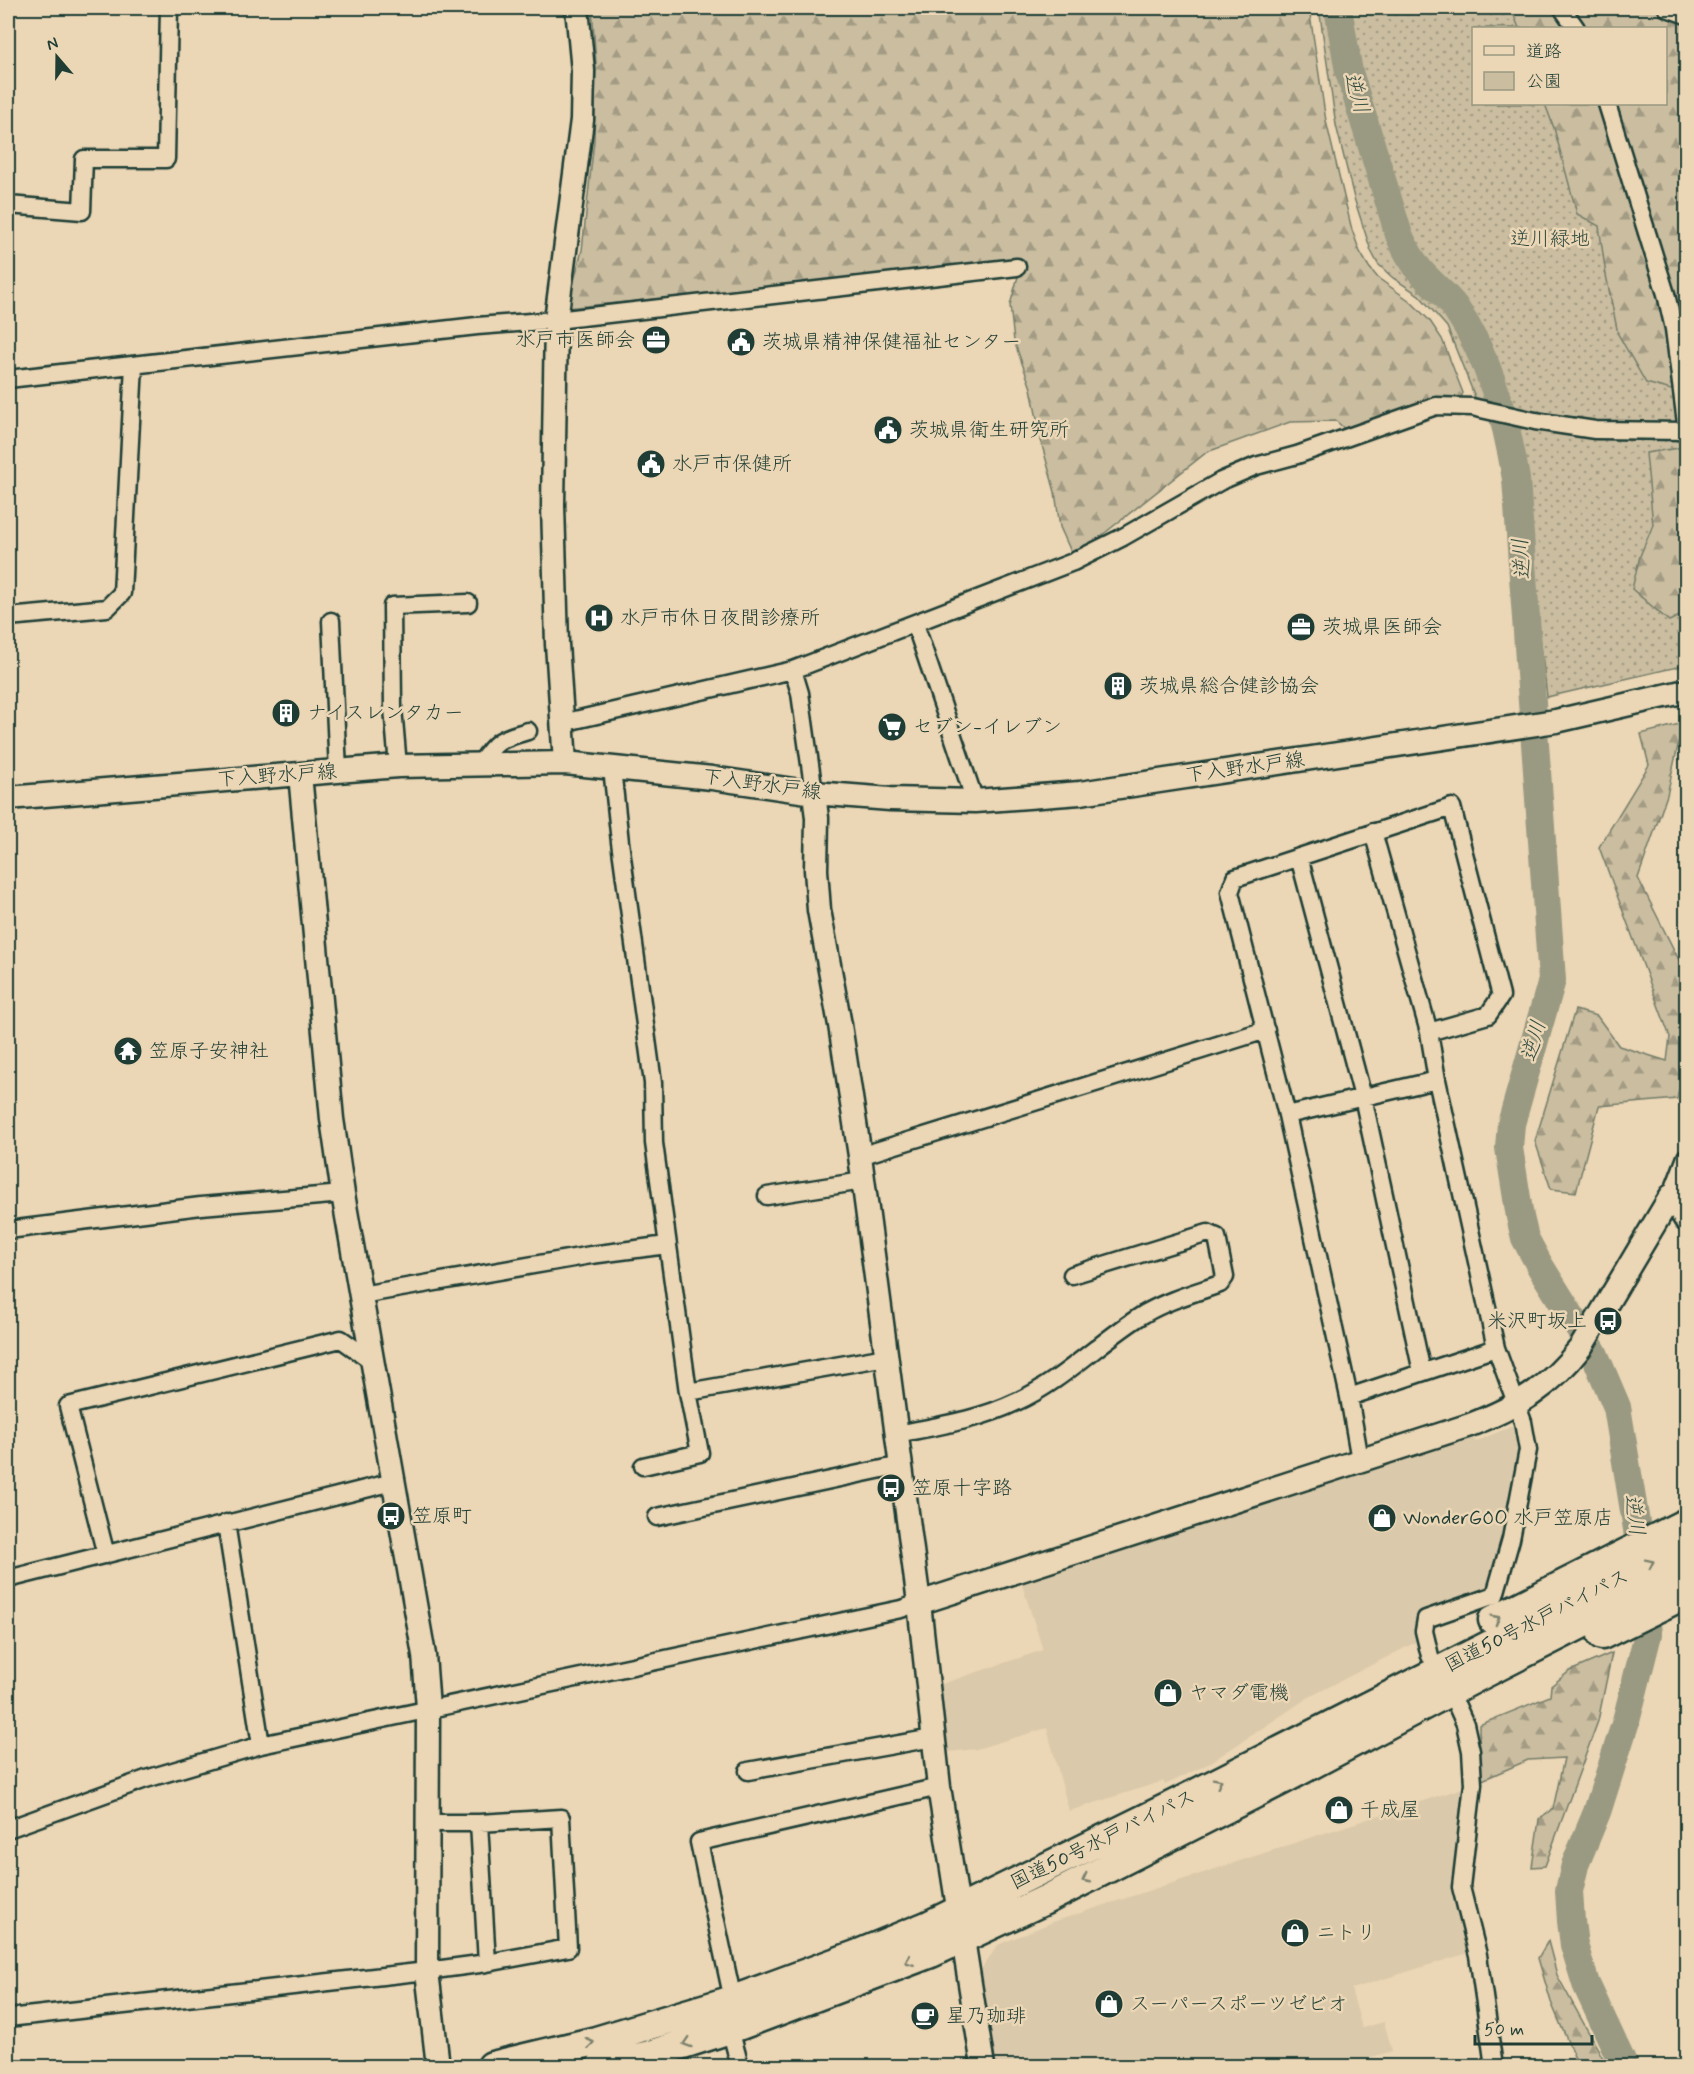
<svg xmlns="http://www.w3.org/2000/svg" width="1694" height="2074" font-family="Mynerve,'Klee One',sans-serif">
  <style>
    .built { fill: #dac9aa }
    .green { fill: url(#green-dots); stroke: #747d6a; stroke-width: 1.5; fill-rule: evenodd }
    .forest { fill: url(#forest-firs); stroke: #747d6a; stroke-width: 1.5 }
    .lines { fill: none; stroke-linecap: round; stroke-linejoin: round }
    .river { stroke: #9a9a82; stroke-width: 28 }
    .street-casing { stroke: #1f3d34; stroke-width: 21 }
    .secondary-casing { stroke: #1f3d34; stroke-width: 27 }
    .highway-casing { stroke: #1f3d34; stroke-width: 33 }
    .street { stroke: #ebd6b5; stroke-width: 16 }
    .secondary { stroke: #ebd6b5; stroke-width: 22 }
    .highway { stroke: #ebd6b5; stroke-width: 28 }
    .oneway { stroke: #7b826e }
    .labels { text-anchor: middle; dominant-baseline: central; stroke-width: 5; stroke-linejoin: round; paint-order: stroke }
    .park-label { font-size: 20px; fill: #304a3f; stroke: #ebd6b5 }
    .poi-label { font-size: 20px; fill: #1f3d34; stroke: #ebd6b5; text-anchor: start }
    .street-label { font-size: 20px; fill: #1f3d34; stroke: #ebd6b5 }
    .water-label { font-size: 21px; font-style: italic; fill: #314b40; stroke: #ebd6b5 }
  </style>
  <defs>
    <pattern id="green-dots" width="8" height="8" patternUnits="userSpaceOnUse" patternTransform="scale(1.5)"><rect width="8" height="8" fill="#cabda0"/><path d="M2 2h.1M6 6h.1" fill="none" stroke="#a39b83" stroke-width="1.8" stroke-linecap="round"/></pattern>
    <pattern id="forest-firs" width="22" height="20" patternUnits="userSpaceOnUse" patternTransform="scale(1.5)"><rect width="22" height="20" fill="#cabda0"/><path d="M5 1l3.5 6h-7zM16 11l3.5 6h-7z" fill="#a39b83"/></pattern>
  </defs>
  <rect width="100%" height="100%" fill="#ebd6b5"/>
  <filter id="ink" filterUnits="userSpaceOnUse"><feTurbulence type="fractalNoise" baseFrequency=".0167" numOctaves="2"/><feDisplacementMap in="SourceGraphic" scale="12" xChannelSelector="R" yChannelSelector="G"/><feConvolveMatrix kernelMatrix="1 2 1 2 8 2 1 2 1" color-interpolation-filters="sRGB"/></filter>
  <g filter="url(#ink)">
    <path class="built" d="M1515 1425 1518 1447 1513 1493 1492 1590 1457 1604 1425 1610 1415 1630 1416 1642 1309 1697 1208 1764 1165 1785 1163 1781 1069 1811 1047 1728 976 1749 947 1752 939 1685 1043 1650 1021 1581 1297 1489 1473 1437 1475 1442Z
      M1466 1787 1471 1952 1351 1989 1362 2028 1384 2022 1392 2051 1341 2066H995L980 1971 998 1945 1053 1922Z"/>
    <path class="green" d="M1319 8H1663L1686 46 1680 392 1685 447 1678 448 1686 511V665L1547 697 1514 407 1478 399 1477 402 1447 327 1419 295 1393 278 1378 264 1371 251 1354 198 1336 125ZM1474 28H1666V104H1474Z"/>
    <path class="forest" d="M592 8H1309L1326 121 1352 230 1360 252 1369 267 1378 278 1410 301 1430 321 1442 339 1463 393 1460 399 1347 431 1336 421 1290 422 1207 452 1096 540 1072 554 1060 527 1055 492 1042 445 1031 388 1014 341 1010 305 1022 262 567 308 582 250 594 141 596 64Z
      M1511 8H1686V613L1669 621 1632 589 1640 556 1653 525 1646 453 1685 447 1679 392 1646 383 1618 334 1606 275 1599 226 1577 214 1554 128 1545 104H1666V28H1519Z
      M1683 723 1667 795 1638 878 1686 974V1082L1679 1089 1677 1099 1599 1106 1576 1192 1551 1189 1535 1141 1575 1010 1597 1016 1619 1046 1667 1061 1670 1037 1599 847 1649 765 1641 734Z
      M1612 1653 1598 1721 1545 1866 1532 1867 1539 1820 1553 1809 1564 1758 1528 1760 1480 1781 1479 1725 1550 1696 1551 1686 1570 1671Z
      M1548 1941 1557 1975 1605 2062V2066H1578L1551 2002 1538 1958Z"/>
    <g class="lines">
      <path class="river" d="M1338 8 1349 72 1399 235C1406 250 1412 262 1423 274 1433 285 1446 295 1455 307 1490 359 1506 418 1516 479L1552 980 1511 1124 1509 1148 1520 1217 1525 1238 1540 1266 1594 1353 1617 1407 1637 1529 1648 1634 1626 1721 1597 1812 1575 1865 1569 1891 1571 1921 1574 1945 1586 1984 1624 2066"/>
      <g class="street-casing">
        <path id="street" d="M1562 8 1576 28
          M1667 8 1686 15
          M1607 104 1666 294 1674 329 1686 423
          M8 205 82 211 84 159H166L169 8
          M8 379 477 326 556 320 1017 267
          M8 617 107 608 122 593 134 365
          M331 621 338 771
          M915 624 975 801
          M793 670 800 693 814 793
          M562 723 793 670 1073 562 1123 537 1221 481 1256 466 1297 455 1436 406 1472 407 1535 421 1595 430 1686 431
          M480 764C496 740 500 739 528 731
          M398 766 393 708 392 606 468 603
          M612 768 620 842 653 1083 654 1143 688 1392 700 1453 643 1466
          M1373 832 1429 1032 1437 1080 1496 1348 1523 1422 1528 1450 1511 1539 1495 1595 1426 1619 1424 1631 1430 1656
          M1299 857 1363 1097 1422 1372
          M1287 1115 1437 1080
          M860 1156 1266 1030
          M767 1196 863 1181
          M1671 1196 1686 1157
          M8 1230 201 1206 343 1194
          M361 1295 591 1255 667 1245
          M688 1392 886 1357
          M1349 1397 1496 1348
          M897 1434C937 1426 979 1420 1016 1402 1063 1381 1100 1341 1144 1314 1168 1300 1194 1293 1220 1284L1225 1277 1217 1237 1208 1233 1072 1275
          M1360 1460 1349 1397 1287 1115 1230 892 1235 878 1452 807 1501 996 1488 1015 1429 1032
          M657 1517 901 1465
          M226 1523 261 1745
          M106 1555 68 1406 341 1339 372 1361
          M8 1579 393 1482
          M1457 1706 1465 1724 1471 1751 1473 1784 1461 1887 1478 1955 1494 2066
          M748 1771 933 1738
          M479 1823 487 1963
          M8 1829 146 1779 261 1745 901 1609 919 1603
          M733 2000 699 1842 939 1787
          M8 2018 427 1971 487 1963 568 1948 561 1818 479 1823H427
          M730 2029 740 2066"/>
      </g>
      <g class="secondary-casing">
        <path id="secondary" d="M565 763 557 644 553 505 556 320 582 120 583 71 577 8
          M300 774 332 1119 343 1194 424 1655 428 1708 427 1971 438 2066
          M814 793 817 818 816 870 819 910 840 1025 860 1156 919 1603 939 1787 983 2066
          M8 798 398 766 565 763 712 778 814 793 890 799 975 801 1080 793 1556 721 1686 691
          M919 1603 1470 1425C1519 1406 1549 1388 1581 1347L1671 1196 1686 1220"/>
      </g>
      <g class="highway-casing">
        <path id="highway" d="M1493 1620 1686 1523
          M1602 1635 1686 1594
          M492 2066 596 2041 733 2000 856 1955 927 1926 1179 1802 1686 1546
          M601 2066 646 2056 730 2029 931 1953 1047 1899 1284 1779 1481 1675 1686 1571"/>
      </g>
      <use href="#street" class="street"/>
      <use href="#secondary" class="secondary"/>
      <use href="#highway" class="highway"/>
    </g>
    <defs><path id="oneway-chevron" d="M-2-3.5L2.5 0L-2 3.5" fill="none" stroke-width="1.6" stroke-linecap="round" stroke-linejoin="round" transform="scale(1.5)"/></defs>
    <g class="oneway">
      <use href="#oneway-chevron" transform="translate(1650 1563) rotate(-26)"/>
      <use href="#oneway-chevron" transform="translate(1496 1619) rotate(-28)"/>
      <use href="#oneway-chevron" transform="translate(1218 1782) rotate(-27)"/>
      <use href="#oneway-chevron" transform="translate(1086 1879) rotate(153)"/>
      <use href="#oneway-chevron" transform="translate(909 1961) rotate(159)"/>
      <use href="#oneway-chevron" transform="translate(590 2043) rotate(-14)"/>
      <use href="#oneway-chevron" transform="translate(687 2043) rotate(162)"/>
    </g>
  </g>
  <defs>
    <g id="office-disc" transform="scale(1.5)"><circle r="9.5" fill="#1f3d34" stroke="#ebd6b5"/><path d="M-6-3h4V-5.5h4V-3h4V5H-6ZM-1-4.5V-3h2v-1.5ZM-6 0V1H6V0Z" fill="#fff"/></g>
    <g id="civic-disc" transform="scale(1.5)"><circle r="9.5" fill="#1f3d34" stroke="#ebd6b5"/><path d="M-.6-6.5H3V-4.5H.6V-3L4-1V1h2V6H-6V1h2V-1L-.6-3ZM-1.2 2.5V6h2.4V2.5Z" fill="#fff"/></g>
    <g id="hospital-disc" transform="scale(1.5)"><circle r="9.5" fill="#1f3d34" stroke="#ebd6b5"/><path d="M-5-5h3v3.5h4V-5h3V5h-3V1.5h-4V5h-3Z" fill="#fff"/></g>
    <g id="building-disc" transform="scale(1.5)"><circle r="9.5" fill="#1f3d34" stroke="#ebd6b5"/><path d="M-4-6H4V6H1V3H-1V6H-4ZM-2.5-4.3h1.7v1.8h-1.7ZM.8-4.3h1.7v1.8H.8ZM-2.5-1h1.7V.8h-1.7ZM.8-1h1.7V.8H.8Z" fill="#fff"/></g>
    <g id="supermarket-disc" transform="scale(1.5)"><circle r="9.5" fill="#1f3d34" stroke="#ebd6b5"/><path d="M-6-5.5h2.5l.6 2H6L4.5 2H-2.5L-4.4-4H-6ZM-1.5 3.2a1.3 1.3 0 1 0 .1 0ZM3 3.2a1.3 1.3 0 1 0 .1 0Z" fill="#fff"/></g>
    <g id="temple-disc" transform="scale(1.5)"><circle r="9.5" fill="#1f3d34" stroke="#ebd6b5"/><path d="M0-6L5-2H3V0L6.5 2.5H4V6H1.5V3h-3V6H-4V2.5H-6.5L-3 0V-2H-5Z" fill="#fff"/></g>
    <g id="bus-disc" transform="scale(1.5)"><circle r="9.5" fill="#1f3d34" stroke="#ebd6b5"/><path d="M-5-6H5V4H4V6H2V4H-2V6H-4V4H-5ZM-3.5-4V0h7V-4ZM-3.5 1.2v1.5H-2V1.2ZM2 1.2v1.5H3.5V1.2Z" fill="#fff"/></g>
    <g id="shop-disc" transform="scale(1.5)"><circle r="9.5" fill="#1f3d34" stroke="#ebd6b5"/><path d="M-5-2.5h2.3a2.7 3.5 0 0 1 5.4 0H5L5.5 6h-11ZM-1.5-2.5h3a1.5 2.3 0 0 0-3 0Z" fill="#fff"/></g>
    <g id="cafe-disc" transform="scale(1.5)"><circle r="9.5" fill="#1f3d34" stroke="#ebd6b5"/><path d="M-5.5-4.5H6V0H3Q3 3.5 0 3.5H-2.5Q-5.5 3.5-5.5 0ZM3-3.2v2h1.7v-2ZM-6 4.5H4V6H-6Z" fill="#fff"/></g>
  </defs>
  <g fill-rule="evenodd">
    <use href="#office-disc" x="656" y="340"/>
    <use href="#civic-disc" x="741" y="342"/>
    <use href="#civic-disc" x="888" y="430"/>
    <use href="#civic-disc" x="651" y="464"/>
    <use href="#hospital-disc" x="599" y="618"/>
    <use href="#office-disc" x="1301" y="627"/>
    <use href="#building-disc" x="1118" y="686"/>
    <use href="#building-disc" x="286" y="713"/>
    <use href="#supermarket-disc" x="892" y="727"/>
    <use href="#temple-disc" x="128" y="1051"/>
    <use href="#bus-disc" x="1608" y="1321"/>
    <use href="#bus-disc" x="891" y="1488"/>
    <use href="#bus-disc" x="391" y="1516"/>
    <use href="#shop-disc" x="1382" y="1518"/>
    <use href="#shop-disc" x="1168" y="1693"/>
    <use href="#shop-disc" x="1339" y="1810"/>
    <use href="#shop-disc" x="1295" y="1933"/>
    <use href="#shop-disc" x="1109" y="2004"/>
    <use href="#cafe-disc" x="925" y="2016"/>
  </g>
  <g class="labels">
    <g class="park-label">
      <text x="1550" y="239">逆川緑地</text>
    </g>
    <g class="poi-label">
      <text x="635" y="340" text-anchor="end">水戸市医師会</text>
      <text x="762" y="342">茨城県精神保健福祉センター</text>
      <text x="909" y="430">茨城県衛生研究所</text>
      <text x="672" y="464">水戸市保健所</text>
      <text x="620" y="618">水戸市休日夜間診療所</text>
      <text x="1322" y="627">茨城県医師会</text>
      <text x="1139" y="686">茨城県総合健診協会</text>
      <text x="307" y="713">ナイスレンタカー</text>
      <text x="913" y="727">セブン-イレブン</text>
      <text x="149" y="1051">笠原子安神社</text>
      <text x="1587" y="1321" text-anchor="end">米沢町坂上</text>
      <text x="912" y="1488">笠原十字路</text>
      <text x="412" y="1516">笠原町</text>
      <text x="1403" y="1518">WonderGOO 水戸笠原店</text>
      <text x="1189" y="1693">ヤマダ電機</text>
      <text x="1360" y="1810">千成屋</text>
      <text x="1316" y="1933">ニトリ</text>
      <text x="1130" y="2004">スーパースポーツゼビオ</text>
      <text x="946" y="2016">星乃珈琲</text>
    </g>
    <g class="street-label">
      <text transform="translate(1245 768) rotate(-8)">下入野水戸線</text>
      <text transform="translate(277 776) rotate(-4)">下入野水戸線</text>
      <text transform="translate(762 785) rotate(8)">下入野水戸線</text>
      <text transform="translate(1537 1621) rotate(-27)">国道50号水戸バイパス</text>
      <text transform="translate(1103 1840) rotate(-26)">国道50号水戸バイパス</text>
    </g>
    <g class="water-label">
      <text transform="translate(1356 93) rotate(74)">逆川</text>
      <text transform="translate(1522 559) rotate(-94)">逆川</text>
      <text transform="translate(1534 1041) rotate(-74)">逆川</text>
      <text transform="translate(1634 1515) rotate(82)">逆川</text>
    </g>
  </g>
  <rect width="1694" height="2074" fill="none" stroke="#ebd6b5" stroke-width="30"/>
  <rect x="15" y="15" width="1664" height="2044" fill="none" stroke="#1f3d34" stroke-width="2" filter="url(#ink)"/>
  <rect x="1472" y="27" width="195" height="78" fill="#ebd6b5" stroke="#999981" stroke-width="1.5"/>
  <rect x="1484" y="46" width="30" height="9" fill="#ebd6b5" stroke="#999981" stroke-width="1.5"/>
  <text x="1526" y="57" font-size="18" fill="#1f3d34">道路</text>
  <rect x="1484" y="72" width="30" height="18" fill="#cabda0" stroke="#999981" stroke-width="1.5"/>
  <text x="1526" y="87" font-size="18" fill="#1f3d34">公園</text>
  <g transform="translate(57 57) rotate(340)" stroke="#ebd6b5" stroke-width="4.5" paint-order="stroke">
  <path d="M0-4.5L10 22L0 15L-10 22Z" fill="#1f3d34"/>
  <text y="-9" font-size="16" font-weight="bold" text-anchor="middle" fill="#1f3d34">N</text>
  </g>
  <path d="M1475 2035v9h117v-9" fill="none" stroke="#1f3d34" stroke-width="3"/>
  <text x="1484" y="2035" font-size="18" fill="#1f3d34" stroke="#ebd6b5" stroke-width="4.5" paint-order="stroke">50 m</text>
</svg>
